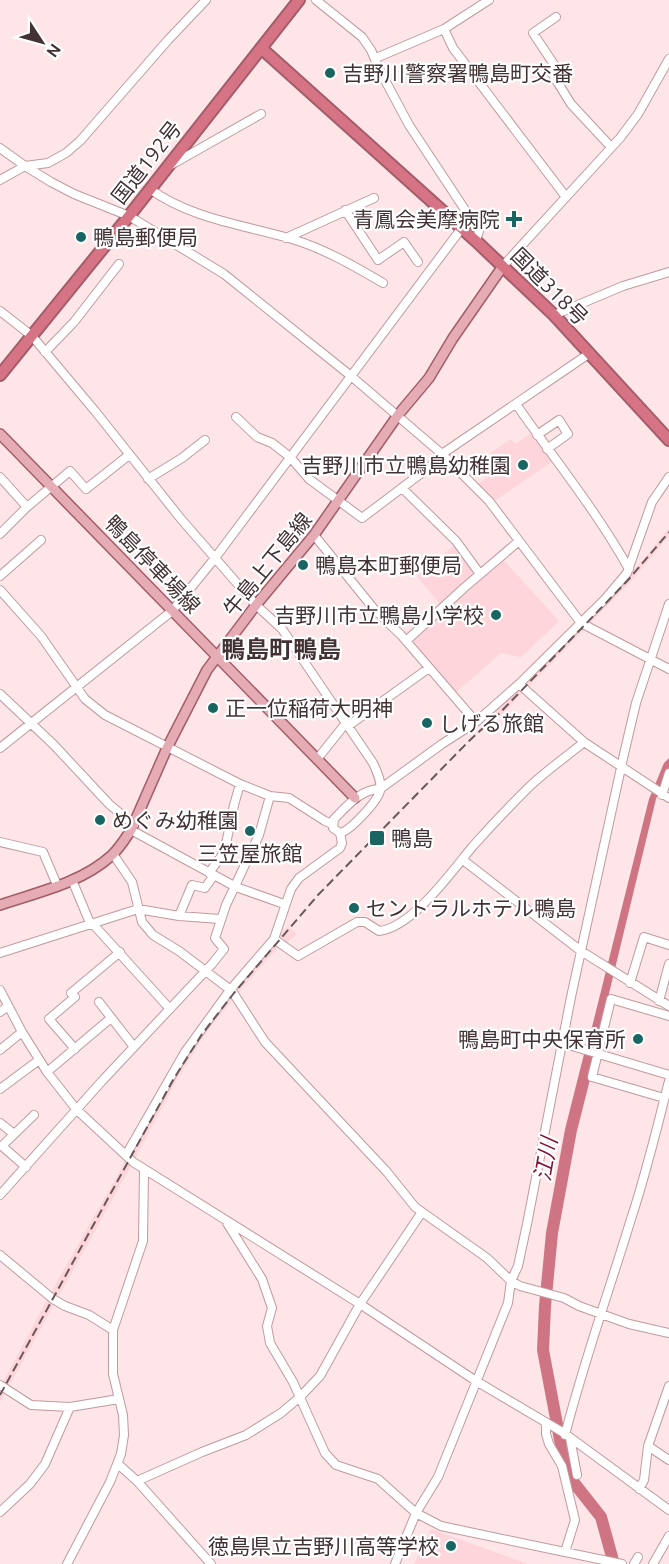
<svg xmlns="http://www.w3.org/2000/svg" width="669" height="1564" font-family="Ubuntu,'Noto Sans JP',sans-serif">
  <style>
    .built { fill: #fdd5da }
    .water { fill: #cf7483 }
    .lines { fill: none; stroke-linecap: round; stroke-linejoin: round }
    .river { stroke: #cf7483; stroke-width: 12 }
    .minor-casing { stroke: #c09a9f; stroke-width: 10 }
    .major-casing { stroke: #a25d69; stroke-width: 12 }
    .highway-casing { stroke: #a25d69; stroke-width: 14 }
    .minor { stroke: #fff; stroke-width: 8 }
    .major { stroke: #e6acb6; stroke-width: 9 }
    .highway { stroke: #d67485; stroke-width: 10 }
    .rail { stroke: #695759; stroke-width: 2; stroke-dasharray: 9 4.5; stroke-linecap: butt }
    .poi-dot { fill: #186562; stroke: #fff; stroke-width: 2 }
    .labels { text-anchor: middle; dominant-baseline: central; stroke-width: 4.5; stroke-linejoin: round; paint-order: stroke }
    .poi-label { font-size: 21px; fill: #423234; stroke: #fff; text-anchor: start }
    .street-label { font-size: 21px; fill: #423234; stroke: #fff }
    .water-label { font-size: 22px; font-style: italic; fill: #841636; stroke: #fff }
    .quarter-label { font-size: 24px; font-weight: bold; fill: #423234; stroke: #fff }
  </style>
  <rect width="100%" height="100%" fill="#fee5e7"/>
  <path class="built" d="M533 432 553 461 494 501 478 484 501 469 490 453 511 439 515 444Z
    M669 528V536L631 581 500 716 494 710 583 624 642 561Z
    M456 544 479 577 501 557 559 621 521 657 501 653 454 694 409 641 444 609 417 576Z
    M288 926 297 934 285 944 280 945 235 996 203 1037 175 1083 133 1162 0 1402V1388L49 1296 172 1079 200 1033 232 991Z
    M431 1529 528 1564H414Z"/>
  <path class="water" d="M669 758V768L656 799 591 1068 583 1063 649 799 664 763Z"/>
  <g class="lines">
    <path class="river" d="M591 1051 571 1130 552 1233 545 1306 543 1350 560 1440 571 1479 601 1517 614 1564"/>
    <g class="minor-casing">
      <path id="minor" d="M316 0 362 37 371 50 379 69 409 125 479 231 476 241
        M556 17 533 33 555 66 550 70 571 104 611 147
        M444 29 453 48 566 197
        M376 58 444 29 489 0
        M0 148 25 166 51 182 74 194 129 216 224 274 351 376 442 454 489 501 581 623 669 669
        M171 165 261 114
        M0 180 25 166 48 163 66 153 80 141 168 40 206 0
        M150 189C191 219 245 225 292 239 325 249 354 266 383 283
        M345 210 378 260 404 242 418 262
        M286 238 374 198
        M503 266 620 138 638 114 669 59
        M0 311 32 336 95 411 181 519 256 605 282 629 373 763C377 772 382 782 380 791 377 802 350 831 340 833
        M554 315 623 286 669 272
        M45 352 74 322 119 264
        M516 404C554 459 596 510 629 569
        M236 417 257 437 272 443 290 457 309 479 362 518 444 456
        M537 435 559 420 568 434 547 449
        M442 454 590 353
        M0 477 27 507
        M148 479 182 458 205 440
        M402 488 456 541 480 574
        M0 534 27 507 70 471 86 489 129 455
        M314 535 374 609 401 635 476 722
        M0 576 41 540
        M0 590 41 636 85 699 105 715 240 784 270 796 289 798 325 821 332 824
        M406 641 465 587 519 541
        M519 684 584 742 669 798
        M0 694 54 745 109 804 134 825
        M348 726 429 668
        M584 742C565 758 544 772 527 789 509 807 490 827 473 846 453 870 412 928 379 931L365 922H357L298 956 274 939 291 889 299 878 340 848 342 843 340 833 333 828 334 819C347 806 361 789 380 789L442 744 476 722 519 684 605 599 627 573 652 502 669 477
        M0 748 172 611 215 558 461 229
        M318 758 346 723
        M662 795 669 773
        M131 830 236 887 284 904
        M0 842 43 852 57 885
        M113 854 132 882 142 922 153 935 179 951 232 991 265 1042 387 1172 415 1207 487 1258 511 1281 520 1286 564 1298 579 1306 629 1324 669 1333
        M463 860 581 951 669 1006
        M209 873 222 855 226 844 234 805 240 784
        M72 880 90 923
        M179 916 192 885 205 888 214 875
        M92 923 170 1009
        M0 953 138 909 179 916 220 919
        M630 983 644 937 669 945
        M0 990 22 1032 47 1072 76 1109 133 1162 360 1304 476 1381 564 1433 669 1510
        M659 1001 669 964
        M99 1002 134 1047
        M0 1012 8 1006
        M562 1043 669 1075
        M75 1049 49 1019 75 997 71 993 120 952
        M0 1050 22 1032
        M47 1072 111 1018
        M0 1089 39 1060
        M664 1098 592 1077 611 999 669 1016
        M0 1123 14 1134
        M126 1155 185 1052 230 990 274 939
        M26 1167 2 1146 34 1115
        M0 1195 102 1081 212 964 224 949 215 938 226 905 259 835 270 796
        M227 1223 262 1279 272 1308 267 1326 270 1343 293 1382 325 1453 336 1465 378 1479 416 1513 441 1526 622 1564
        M0 1255 53 1299 65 1306 89 1315 113 1330
        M0 1385 31 1405 70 1407 119 1399
        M546 1423V1434L549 1444 562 1466 575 1520 565 1552
        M565 1435C584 1361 609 1291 631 1219 646 1174 657 1127 669 1081
        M570 1438 577 1475
        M648 1446 669 1460
        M118 1464 137 1481 211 1564
        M137 1481 202 1452 246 1435 281 1413 300 1397 320 1376 360 1304 422 1212
        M639 1489 644 1480 648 1446 669 1386
        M0 1512 30 1484 45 1464 70 1407
        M67 1564 110 1482 121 1454 124 1435 123 1415 113 1374V1330L143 1241 144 1169
        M395 1564 416 1513 438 1477 508 1303 511 1281 518 1266 527 1224 571 997 624 754 636 703 669 604
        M634 1564 638 1557
        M653 1564 669 1536"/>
    </g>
    <g class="major-casing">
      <path id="major" d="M0 434 355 798
        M0 905C38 892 81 883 111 856 119 849 125 839 131 830L167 748 207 670 256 605 314 535 398 415 429 378 453 338 503 266"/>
    </g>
    <g class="highway-casing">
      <path id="highway" d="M261 48 476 241 554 315 669 440
        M0 375 129 216 299 0"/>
    </g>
    <use href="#minor" class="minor"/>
    <use href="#major" class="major"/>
    <use href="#highway" class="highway"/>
    <path class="rail" d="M493 720 629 579 669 532
      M0 1395 173 1080 202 1034 234 993 318 895 469 741 498 714"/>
  </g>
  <g class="poi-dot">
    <circle cx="330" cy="73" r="6"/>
    <path d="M511 210h6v6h6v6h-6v6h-6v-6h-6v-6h6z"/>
    <circle cx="81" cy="237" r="6"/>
    <circle cx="523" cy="465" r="6"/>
    <circle cx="303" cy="565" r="6"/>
    <circle cx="496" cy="615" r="6"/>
    <circle cx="213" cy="708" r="6"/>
    <circle cx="427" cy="723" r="6"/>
    <circle cx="100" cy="820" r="6"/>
    <circle cx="250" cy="831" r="6"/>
    <rect x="369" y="830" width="16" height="16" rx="3"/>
    <circle cx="354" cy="908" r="6"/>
    <circle cx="638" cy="1039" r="6"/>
    <circle cx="451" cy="1546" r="6"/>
  </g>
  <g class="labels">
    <g class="poi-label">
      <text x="342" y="73">吉野川警察署鴨島町交番</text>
      <text x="500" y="219" text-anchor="end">青鳳会美摩病院</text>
      <text x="93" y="237">鴨島郵便局</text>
      <text x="511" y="465" text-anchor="end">吉野川市立鴨島幼稚園</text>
      <text x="315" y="565">鴨島本町郵便局</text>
      <text x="484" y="615" text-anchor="end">吉野川市立鴨島小学校</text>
      <text x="225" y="708">正一位稲荷大明神</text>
      <text x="439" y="723">しげる旅館</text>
      <text x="112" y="820">めぐみ幼稚園</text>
      <text x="391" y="838">鴨島</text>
      <text x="250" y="853" text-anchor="middle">三笠屋旅館</text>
      <text x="366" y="908">セントラルホテル鴨島</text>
      <text x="626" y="1039" text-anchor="end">鴨島町中央保育所</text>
      <text x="439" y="1546" text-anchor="end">徳島県立吉野川高等学校</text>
    </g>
    <g class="street-label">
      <text transform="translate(146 162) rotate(-52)">国道192号</text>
      <text transform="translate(550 286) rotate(45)">国道318号</text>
      <text transform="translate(153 564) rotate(46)">鴨島停車場線</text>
      <text transform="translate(267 564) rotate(-51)">牛島上下島線</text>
    </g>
    <g class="water-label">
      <text transform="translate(545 1159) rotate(-80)">江川</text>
    </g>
    <g class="quarter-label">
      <text x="281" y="649">鴨島町鴨島</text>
    </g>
  </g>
  <g transform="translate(42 42) rotate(126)" stroke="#ffffff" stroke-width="4.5" paint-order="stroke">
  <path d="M0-4.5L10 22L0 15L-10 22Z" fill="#423234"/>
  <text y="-9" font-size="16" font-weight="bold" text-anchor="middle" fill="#423234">N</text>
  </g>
</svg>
